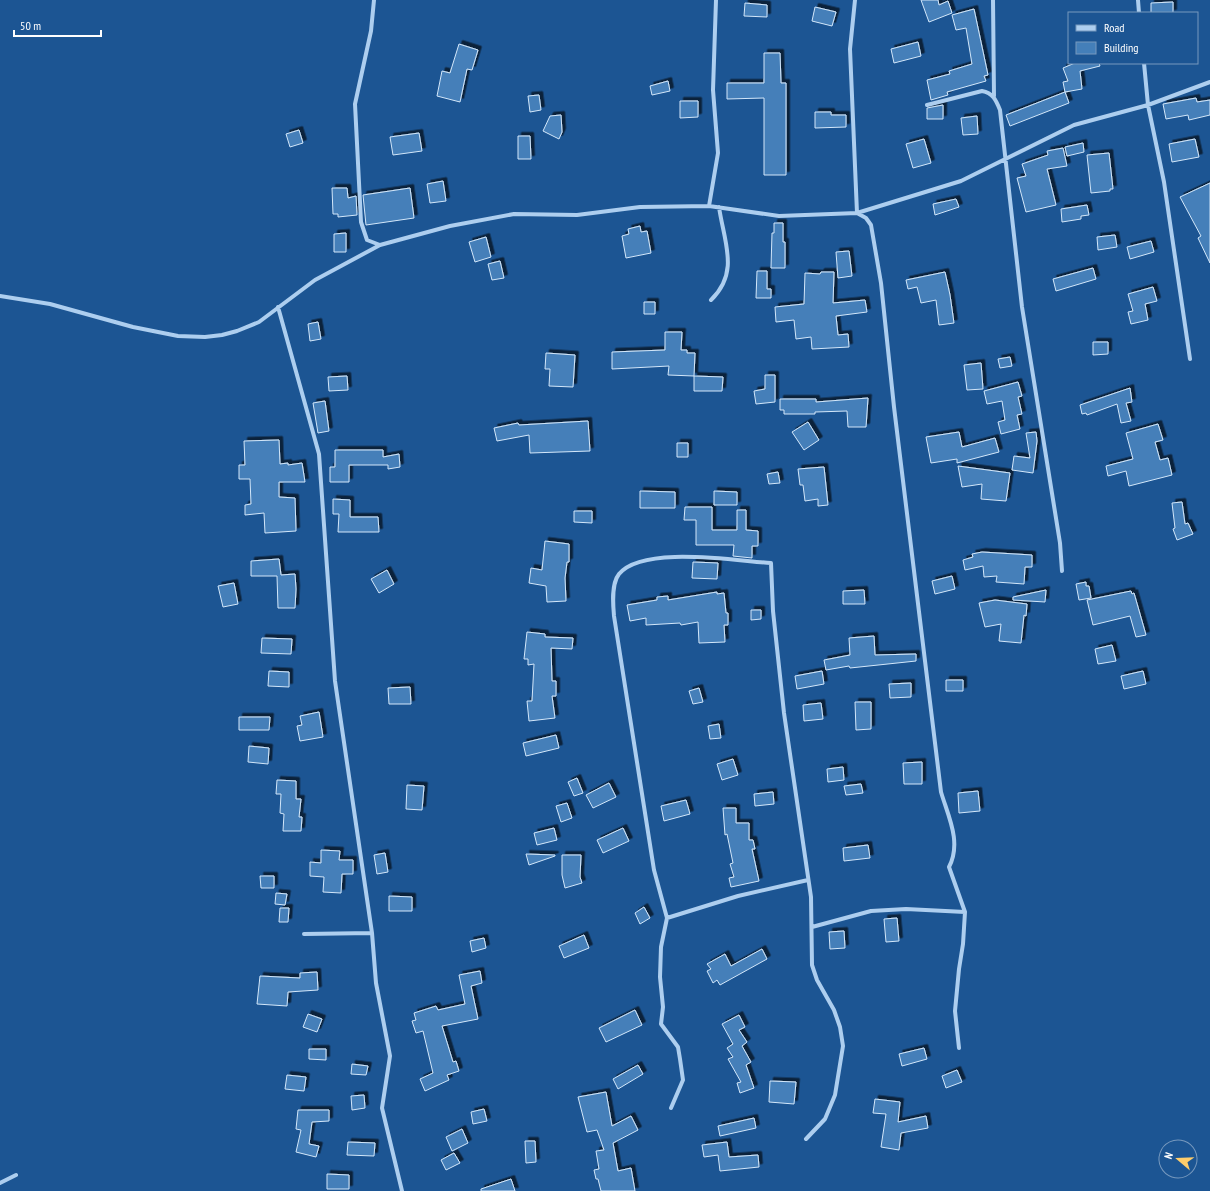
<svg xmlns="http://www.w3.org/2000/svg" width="1210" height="1191" font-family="'PT Sans Narrow',sans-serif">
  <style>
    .building { fill: #447fb9; stroke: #d3e7fa; filter: url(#shadow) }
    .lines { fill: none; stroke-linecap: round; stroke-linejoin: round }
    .street { stroke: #adceef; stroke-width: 4 }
  </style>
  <defs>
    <filter id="shadow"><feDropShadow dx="3.5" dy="-3.5" stdDeviation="0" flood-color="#0009"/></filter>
  </defs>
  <rect width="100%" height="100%" fill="#1c5593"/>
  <path class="building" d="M921 0H938L939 5 948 1 952 13 929 22Z
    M1173 2V13H1151V3Z
    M745 3 767 5V17L744 16Z
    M815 7 836 12 832 26 812 21Z
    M974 9 988 75 984 76 986 81 947 92 948 95 931 100 927 80 950 74 949 71 972 64 966 28 956 30 952 15Z
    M918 42 921 56 894 63 891 49Z
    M459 44 478 50 472 70 467 69 460 102 437 96 442 71 450 73Z
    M764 53H780L781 83H786V175H764V98L727 99V83H764Z
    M1075 63H1099L1100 66 1080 71 1082 89 1065 92 1063 82 1068 81 1063 68Z
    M668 81 670 91 652 95 650 86Z
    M1065 92 1069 103 1010 126 1006 115Z
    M539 95 541 110 530 112 528 96Z
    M1196 98 1197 102 1210 100V115L1189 120 1188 115 1166 119 1163 104Z
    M680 101H698V117L680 118Z
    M943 105V119H927V108Z
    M815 112H831V115H846V127L815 128Z
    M561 115 562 132 559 139 543 131 550 116Z
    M977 116 978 134 963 135 961 118Z
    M299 130 303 143 290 147 286 134Z
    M419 133 422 151 393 155 390 137Z
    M518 136H530L531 159H518Z
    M924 139 931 163 913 168 906 144Z
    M1195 139 1199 157 1172 162 1169 144Z
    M1083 143 1084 152 1067 156 1065 147Z
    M1063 148 1067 166 1047 169 1056 205 1026 212 1017 178 1026 176 1022 164 1048 155 1047 151Z
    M1109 153 1113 189H1110V191L1091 193 1087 155Z
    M443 181 446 201 430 203 427 184Z
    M1210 183V263L1198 238 1201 236 1180 197Z
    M332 188H347L348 198 356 196 357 215 338 217V214H333Z
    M410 188 414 218 366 225 363 195Z
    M956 199 959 207 935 215 933 204Z
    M1087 205 1089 215 1081 216V219L1062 222 1061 209Z
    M774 223H783V242H785V268H771L772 233H774Z
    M640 226 641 232 647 231 651 253 626 258 622 236 629 234 628 229Z
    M346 233V252H334V234Z
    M1115 235 1117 247 1098 250 1097 237Z
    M486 237 491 257 475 262 469 242Z
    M1151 241 1154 252 1130 259 1127 247Z
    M849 251 852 276 838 278 836 252Z
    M500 261 504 278 492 280 488 264Z
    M1093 268 1096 279 1056 291 1053 279Z
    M757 271H767V289H771V298H756Z
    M821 272H834L833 303 865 300 867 312 836 316 838 335 848 334 849 347 812 349 811 337 796 339 794 320 776 322 775 307 804 304 805 273 820 274Z
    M945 272 950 295 954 323 939 325 936 300 921 303 917 287 908 289 906 280Z
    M1153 287 1157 301 1145 304 1148 320 1131 324 1128 312 1133 311 1128 294Z
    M644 302H655V314H644Z
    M318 322 321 339 310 341 308 324Z
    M665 332H682L681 350H687V353H695L694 376 668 375 669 366 612 369V352L665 350Z
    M1093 342H1108V354L1093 355Z
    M546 353 575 355 573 387 549 386 550 369H545Z
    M1010 357 1012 366 1000 368 998 359Z
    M981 363 983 389 967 390 964 365Z
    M765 375H775V402L756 404 754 391 765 389Z
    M347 376 348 390 329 391 328 377Z
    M694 376 723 377 722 391H694Z
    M1018 382 1022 396 1018 397 1022 414 1017 415 1020 429 1001 434 998 422 1005 420 1002 401 987 404 984 391Z
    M1130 388 1132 402 1126 403 1131 421 1121 423 1117 404 1087 415 1086 413 1082 414 1080 405Z
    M868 398 866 427H848L847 411 815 412V414H784V410H780V399H816V402Z
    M325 401 329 431 318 433 313 403Z
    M588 421 590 451 530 453 529 435 497 441 494 428 518 423 519 425Z
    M808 422 819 440 804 450 792 432Z
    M1158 424 1163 440 1155 442 1160 460 1168 458 1172 475 1129 486 1126 471 1108 476 1106 466 1133 459 1126 433Z
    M959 432 962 447 995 438 999 452 957 463V459L931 463 926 437Z
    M1036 432 1037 441 1033 473 1012 470 1014 456 1030 458 1026 433Z
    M279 440 280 464 288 463V465L302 463 305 482H279V497L295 498 296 531 265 533 264 513 245 515V505L251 504 250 479H239V465H245L244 441Z
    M677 443H688V457H677Z
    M335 450H383V457L399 454 400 467 388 469V465H349V482H330V467H335Z
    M958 466 1010 473 1006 501 981 499 982 484 962 487Z
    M824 467 828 505 818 506V499L805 501 803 485H800L798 469Z
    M778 472 780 483 769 484 767 474Z
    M640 491 675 492V508H640Z
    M714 491 737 492V505H714Z
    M333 499 350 500V517H378L379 532H338L339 514H333Z
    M1182 502 1185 524 1188 523 1193 534 1177 540 1173 529 1175 528 1172 503Z
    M685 507H712V530H737V510H746V530L758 531V546H752V558L733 556 734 545H696V520H684Z
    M574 511H592V523L574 522Z
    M545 541 569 544V562H567L565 578 566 601 547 602 546 586 529 583 531 568 542 570Z
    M982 552 1032 555V567H1025L1024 584 996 582 997 576 984 577 983 566 965 570 963 560 973 557 972 554Z
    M279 559 281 575 295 574 296 589 295 608H278L277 576H251V561Z
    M693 562 718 563 717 579 692 578Z
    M387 570 394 584 379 593 371 579Z
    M952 576 955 589 935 594 932 581Z
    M1086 582V586H1089L1091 598 1079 600 1076 584Z
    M234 583 238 604 223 607 218 586Z
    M864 590 865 604H843V591Z
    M1046 590 1045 602 1013 600V597Z
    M1131 591 1132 594 1134 593 1146 635 1136 637 1130 616 1093 625 1087 600Z
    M717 592V594L724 593 726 613H728V625H724L725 642 699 643 698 622 681 625 680 623 646 625V618L630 621 627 605 657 600V597L668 596V600Z
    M995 600 1027 604 1026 616 1024 615 1021 643 999 641 1001 624 985 627 979 603Z
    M751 610H761V619L751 620Z
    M527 632 545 634V637L573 638 572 649 551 648 552 681H556V696H552L555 718 529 721 527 701H532L534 664 528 665V659H524Z
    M874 636 875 655 916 654V661L850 668 849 666 826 670 824 660 850 655 849 638Z
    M262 638 292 639 291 654 261 653Z
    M1112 645 1116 661 1098 664 1095 649Z
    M269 671 289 672V687L268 686Z
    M822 671 824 684 797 689 795 676Z
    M1143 671 1146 684 1124 689 1121 676Z
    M946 680H963V691H946Z
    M911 683V697L890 698 889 684Z
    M410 687 411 704H389L388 688Z
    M699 688 703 702 693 704 689 691Z
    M855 702H871V729L856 730Z
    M821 703 823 719 804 721 803 705Z
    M319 712 323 737 300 741 297 726 302 725 300 716Z
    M239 717H270L269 730H239Z
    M719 724 721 738 710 739 708 726Z
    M556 735 559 748 526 756 523 743Z
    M249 746 269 748 268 764 248 762Z
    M733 759 738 775 722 780 717 764Z
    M922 762V784H904L903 763Z
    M843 767 844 780 828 782 827 769Z
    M577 778 583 793 574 796 568 782Z
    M277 780 296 781V799H301L299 817H302L301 831H283L284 814 280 813 281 794H276Z
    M609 783 616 797 593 808 586 795Z
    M861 784 863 793 846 795 844 786Z
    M407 785 424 786 422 810 406 809Z
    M978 791 980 811 959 813 958 793Z
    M773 792 774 804 755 806 754 794Z
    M686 800 690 814 664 821 661 806Z
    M567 803 572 818 561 822 556 806Z
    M723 808H736V823H749V840H753L755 849H752L759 881 731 887 729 878 734 877 730 864 733 863 727 834 725 835Z
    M554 828 557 840 537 845 534 833Z
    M623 828 629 841 603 853 597 840Z
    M868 845 870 858 844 861 843 848Z
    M321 850 340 851 339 860H353V874H342L341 893 323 892 324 877 310 876V862L321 863Z
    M385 853 388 872 377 874 374 855Z
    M526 854 555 855V856L529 865Z
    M562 855H581L580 877 582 883 565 888 562 875Z
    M260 876H274V888H261Z
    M276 893 287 894 285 905 275 904Z
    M389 896 412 897V911H389Z
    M644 907 650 918 640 924 635 913Z
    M280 908H289L288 922H279Z
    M897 918 899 941 886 942 884 919Z
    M844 931 845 948 830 949 829 932Z
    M584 935 589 948 564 958 559 946Z
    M484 938 486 948 472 952 470 941Z
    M762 949 767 959 720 985 717 980 713 983 707 971 711 969 707 964 725 954 731 966Z
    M480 971 482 983 471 986 478 1019 442 1026 453 1062 456 1061 459 1071 447 1075 449 1080 425 1091 420 1079 433 1073 423 1031 416 1033 412 1021 416 1020 414 1013 436 1006 438 1010 465 1004 459 975Z
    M317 972 318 990 288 992 287 1006 257 1004 260 976 300 978V973Z
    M635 1010 642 1025 606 1042 599 1028Z
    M308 1014 322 1019 317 1032 303 1027Z
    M739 1015 745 1027 739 1030 747 1042 742 1046 751 1062 746 1065 754 1088 740 1093 737 1083 741 1082 728 1059 733 1057 727 1048 733 1044 722 1024Z
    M924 1048 927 1059 902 1066 899 1054Z
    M309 1049H326V1060L309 1059Z
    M352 1064 368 1066 366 1075 351 1074Z
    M638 1065 643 1074 618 1089 613 1079Z
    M957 1070 962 1082 946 1088 942 1076Z
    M287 1075 306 1077 304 1091 285 1089Z
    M770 1081 796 1082 794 1104 769 1102Z
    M606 1092 612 1126 631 1116 638 1130 613 1143 618 1171 631 1168 635 1191H601L598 1179H596L594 1170 599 1169 596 1151 604 1150 597 1130 587 1132 578 1097Z
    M364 1095 365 1108 352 1110 351 1096Z
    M875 1099 900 1102 898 1122 926 1116 928 1128 901 1133 899 1150 881 1147 886 1114 873 1113Z
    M484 1109 487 1121 473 1124 471 1112Z
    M298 1110H329V1121L312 1122 309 1144 319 1146 316 1157 296 1152 301 1130 296 1129Z
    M754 1118 756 1128 720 1136 718 1126Z
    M462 1129 468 1143 452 1151 446 1137Z
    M525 1141H535L536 1162 526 1163Z
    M348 1142 375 1143 374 1156 347 1155Z
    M727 1142 729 1157 758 1155 759 1167 720 1171 718 1155 704 1157 702 1145Z
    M454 1153 460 1163 446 1170 441 1160Z
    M327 1174 349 1175V1189H327Z
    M511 1179 515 1191H481V1189Z"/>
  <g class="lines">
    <path class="street" d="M374 0 371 31 355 104 361 222 367 240 380 245
      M855 0 850 49 857 213 866 218 871 225 881 283 894 407 941 792C948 816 962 842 949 867L965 912
      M993 0 994 96
      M1138 0 1139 13
      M1144 63 1148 105 1164 182 1190 359
      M927 105 982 91C993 93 996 100 1000 110L1022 307 1060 543 1062 571
      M709 206 718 153 713 90 716 0
      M0 296 50 304 133 327 178 336 205 337 222 335 237 331 259 322 315 280 380 245 450 226 514 214 577 215 640 207 709 206 779 216 857 213 961 181 1074 125 1148 105 1210 82
      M711 300C740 272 724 242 719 207
      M278 307 319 454 335 681 372 933 376 983 390 1056 382 1108 402 1191
      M667 918 738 896 808 880
      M812 927 871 911 906 909 965 912 963 944 959 969 955 1011 959 1048
      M304 934 372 933
      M671 1108 683 1080 680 1059 678 1047 661 1024 663 1007 660 977 661 947 667 918 654 870 614 616C613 605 611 584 619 574 643 545 736 561 771 563L773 611 784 713 811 897 812 965 817 980 834 1010 840 1027 843 1046 835 1095 825 1119 806 1139
      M0 1183 16 1175"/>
  </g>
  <rect x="1068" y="12" width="130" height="52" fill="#1c5593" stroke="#7799be"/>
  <rect x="1076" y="25" width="20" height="6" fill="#adceef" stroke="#7799be"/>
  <text x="1104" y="32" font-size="12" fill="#ffffff">Road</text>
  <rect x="1076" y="42" width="20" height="12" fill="#447fb9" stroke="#7799be"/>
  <text x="1104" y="52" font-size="12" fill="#ffffff">Building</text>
  <g transform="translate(1178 1159) rotate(289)"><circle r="19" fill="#1c5593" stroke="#7799be"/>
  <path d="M0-3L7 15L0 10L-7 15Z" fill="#fecd6b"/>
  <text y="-6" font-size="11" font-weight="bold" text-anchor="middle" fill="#ffffff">N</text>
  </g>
  <path d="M14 30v6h87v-6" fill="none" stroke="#ffffff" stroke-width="2"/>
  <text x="20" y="30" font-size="12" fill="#ffffff" stroke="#1c5593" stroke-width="3" paint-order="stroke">50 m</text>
</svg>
